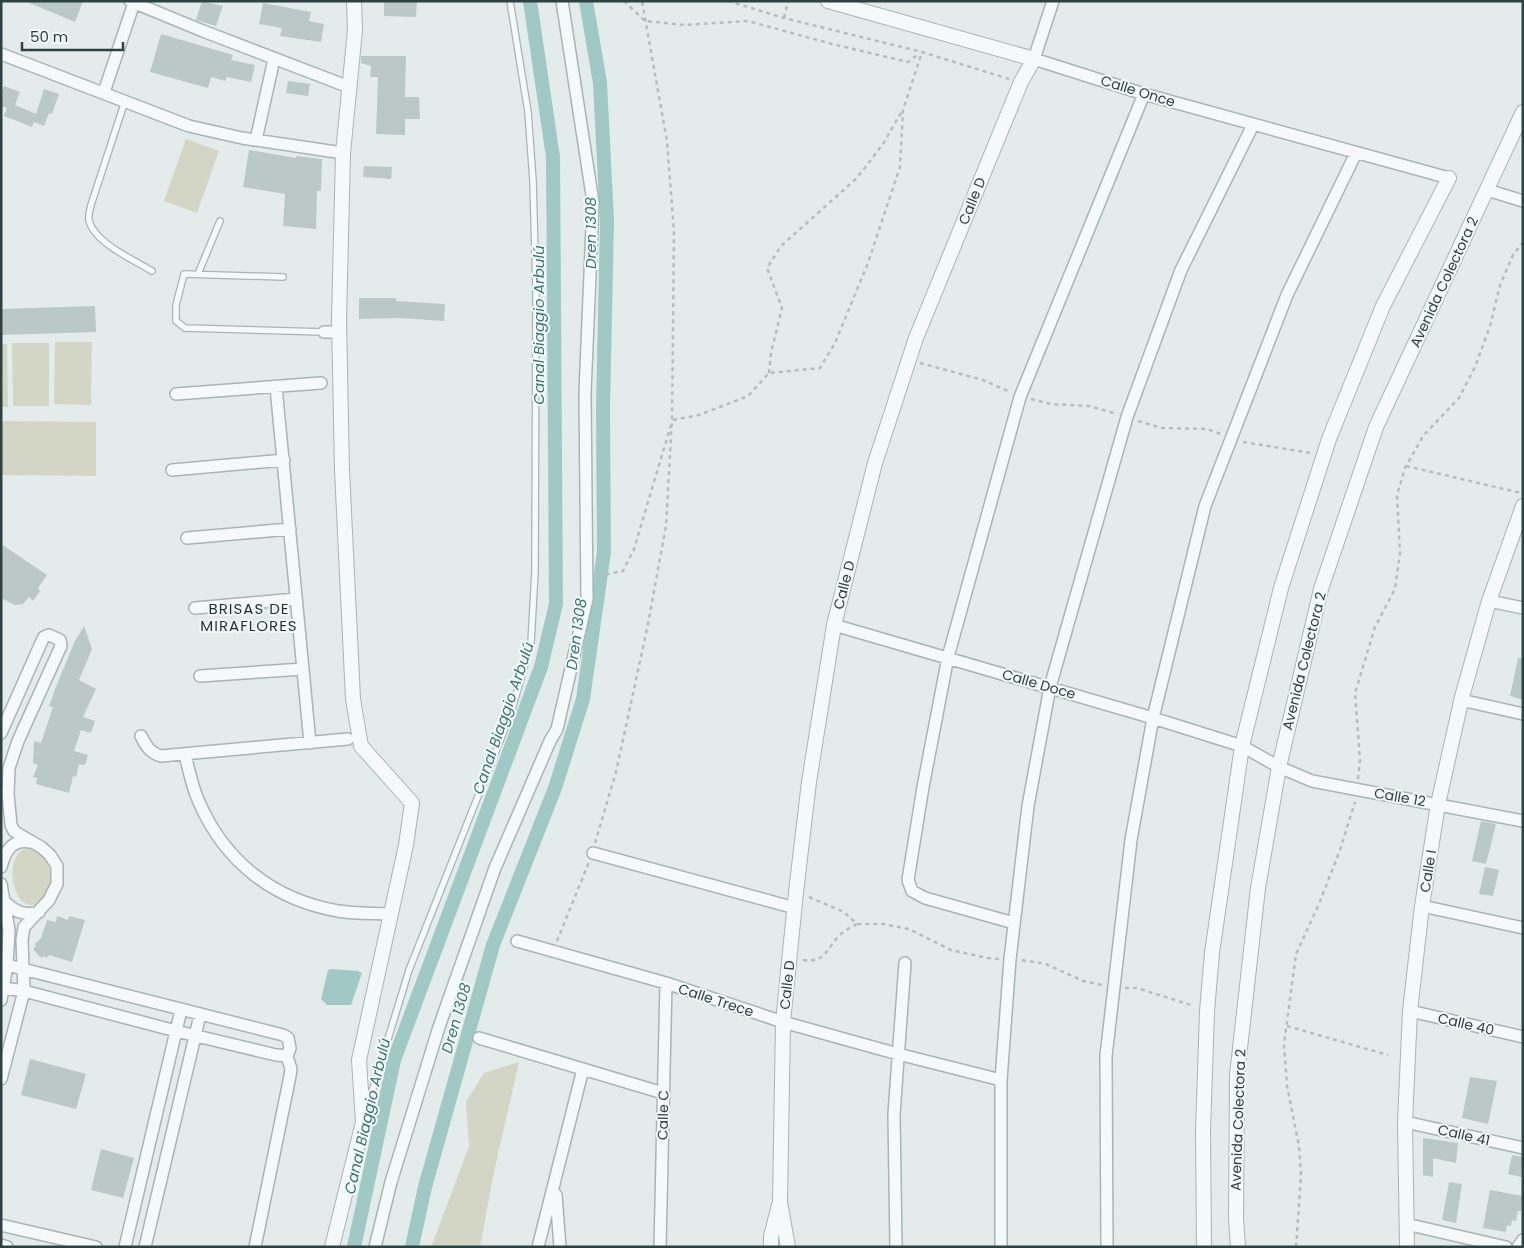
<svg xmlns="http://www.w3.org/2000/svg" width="1524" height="1248" font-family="Poppins,sans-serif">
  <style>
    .green { fill: #d3d5c5 }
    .water { fill: #a0c9c5 }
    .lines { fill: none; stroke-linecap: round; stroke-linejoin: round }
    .canal { stroke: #a0c9c5; stroke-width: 14 }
    .building { fill: #bbc8c8 }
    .service-casing { stroke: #a9b5b5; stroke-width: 8 }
    .minor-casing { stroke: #a9b5b5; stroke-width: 14 }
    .tertiary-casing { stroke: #a9b5b5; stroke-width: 16 }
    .path { stroke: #b5bebf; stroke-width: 2.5; stroke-dasharray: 4 4; stroke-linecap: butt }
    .service { stroke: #f6f9f9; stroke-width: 5.5 }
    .minor { stroke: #f6f9f9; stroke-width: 11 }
    .tertiary { stroke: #f6f9f9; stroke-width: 14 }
    .labels { text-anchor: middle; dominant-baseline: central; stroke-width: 4; stroke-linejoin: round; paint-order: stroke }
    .street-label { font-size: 14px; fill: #2c4243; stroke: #f3f8f8 }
    .water-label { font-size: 15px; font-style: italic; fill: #377672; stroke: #f3f8f8 }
    .neighbourhood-label { font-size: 15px; letter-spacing: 1px; fill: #1e3334; stroke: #f3f8f8 }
  </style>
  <rect width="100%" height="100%" fill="#e4ebeb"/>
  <path class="green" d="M186 139 219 151 197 213 164 201Z
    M55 342H92L91 405 54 404Z
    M12 343H49V406H13Z
    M1 344H7L8 407H1Z
    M1 421 96 422V476L1 475Z
    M28 848C59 852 56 904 32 905 11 906 3 852 28 848Z
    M519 1062 493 1177 480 1247H431L437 1232 469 1146 466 1102 484 1073Z"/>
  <path class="water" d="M332 969 358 971 362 973 351 1005H327L321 999 328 970Z"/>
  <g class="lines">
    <path class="canal" d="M354 1247 394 1060 541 667 556 604 553 157 530 1
      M412 1247 425 1187 493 945 555 788 583 699 604 552 603 410 607 220 600 83 586 1"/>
  </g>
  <path class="building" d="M25 1H83L75 22Z
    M202 1 223 6 216 26 196 20Z
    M384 1H417L416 17 384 16Z
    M263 3 311 12 309 21 324 24 321 42 280 36 282 28 259 24Z
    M161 34 233 55 231 60 255 65 251 82 227 77 225 81 211 77 208 88 150 72Z
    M361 56H406L405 97H419L420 119H405V135L376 134 378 77H370L371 66 361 63Z
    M288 81 310 84 308 96 286 93Z
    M4 86 20 92 15 105 36 114 44 89 59 94 52 114 49 113 44 126 34 122 32 127 4 116 7 108 1 106V94Z
    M249 150 296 158V156L322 159 321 191H317L316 229 283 226 285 194 243 187Z
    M364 166 392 167 391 179 363 177Z
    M359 298H396V301L445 304 444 321 400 318 359 319Z
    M95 306 96 332 1 335V309Z
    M1 544 47 575 38 588 40 591 33 601 29 597 23 604 15 605 1 598Z
    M84 626 92 649 79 680 96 689 83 717 95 721 91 733 81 730 74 751 88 755 85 765 79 764 76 777 73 776 69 793 36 784 37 778 33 777 38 765 33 763 34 741 41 743 53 707 49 706 57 684 75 641Z
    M1518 658H1523V700L1510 696Z
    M1481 821 1496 824 1486 864 1472 861Z
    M1485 867 1499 870 1493 896 1479 894Z
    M57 916 68 920 69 916 85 920 72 962 49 955 46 958 44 956 41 958 33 949 36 946 35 944 41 938 47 920 56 922Z
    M30 1059 86 1074 76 1109 21 1095Z
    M1470 1077 1497 1081 1488 1124 1462 1118Z
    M1423 1138 1458 1143 1456 1163 1433 1158V1177L1423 1175Z
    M101 1149 134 1158 123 1198 91 1190Z
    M1512 1155 1523 1157 1521 1177 1508 1174Z
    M1449 1182 1462 1184 1456 1223 1442 1220Z
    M1490 1190 1523 1196 1521 1211H1518L1516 1221 1512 1220 1511 1226 1507 1225 1506 1232 1483 1228Z"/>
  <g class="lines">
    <g class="service-casing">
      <path id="service" d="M125 101 91 205C90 209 88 215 89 220 93 242 134 260 152 271
        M198 274 220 221
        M283 277 184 274 176 305V321L185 328 324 332
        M367 1108 409 970 511 713 531 643 535 571 536 289 533 181 528 112 510 1"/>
    </g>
    <g class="minor-casing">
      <path id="minor" d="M130 1 203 31 349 87
        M1053 1 1034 59 1144 94 1449 178
        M1 54 189 126 242 138 343 153
        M104 92 134 3
        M256 140 274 59
        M1487 190 1523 201
        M324 332H339
        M276 387 310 743
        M176 394 321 383
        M172 470 284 460
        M187 538 290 529
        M1489 601 1523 608
        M195 608 296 599
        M834 625 1153 718 1242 746 1279 767 1312 781 1523 821
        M200 676 303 669
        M1461 700 1523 714
        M1 733 41 643 44 637 49 635 60 640 61 646 18 741 9 768 8 794 11 825 14 831 20 835 41 847 50 855 57 866V884L49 900 24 927 22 940 24 991 1 1079
        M141 736C146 746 150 753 161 756L348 739
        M185 755C189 770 192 787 199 802 225 862 274 900 338 911 355 914 374 913 391 914
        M593 853 795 908
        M1 867C5 851 12 839 30 842
        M1 884 9 930 7 965 1 1000
        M4 901C15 912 24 916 39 912
        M1422 906 1523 928
        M1014 923 925 898 912 891 908 880 923 787 948 657 1020 397 1144 94
        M517 941 666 983 783 1022 898 1054 1001 1080
        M4 988 24 991 176 1031 276 1055 287 1056 290 1048 288 1038 283 1035 7 965
        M1410 1011 1523 1037
        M479 1038 663 1093
        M1405 1122 1523 1148
        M556 1195 560 1247
        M1406 1224 1506 1247
        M1 1225 96 1247
        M1 1245 7 1247
        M125 1247 181 1010
        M145 1247 200 1015
        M255 1247 290 1076 291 1069 287 1056
        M375 1247 391 1182 439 1027 495 868 550 741 557 729 587 599 585 393 593 202 562 1
        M538 1247 583 1069
        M660 1247 666 983
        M896 1247 894 1114 905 963
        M1001 1247V1080L1010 959 1028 806 1050 687 1127 417 1181 270 1253 125
        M1107 1247 1106 1056 1131 840 1153 718 1205 506 1287 295 1356 153
        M1518 1247 1523 1240"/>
    </g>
    <g class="tertiary-casing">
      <path id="tertiary" d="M332 1247 363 1122 359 1060 406 845 412 803 361 746 353 699 342 470 339 320 343 153 355 30 354 1
        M771 1247V1236L779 1205
        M788 1247 780 1202 783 1022 796 892 809 782 834 625 875 463 916 338 1021 82 1034 59 828 1
        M1204 1247 1203 1131 1207 1011 1212 953 1242 746 1281 588 1329 439 1383 306 1449 178
        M1238 1247 1236 1219 1237 1075 1258 888 1279 767 1321 589 1376 427 1523 112
        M1407 1247 1405 1122 1410 1011 1422 906 1438 804 1462 697 1489 601 1523 506"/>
    </g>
    <path class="path" d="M624 1 645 21 684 25 748 21 832 44 908 62 920 53
      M728 1 784 18 922 52 1009 79
      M784 18 788 1
      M920 363 983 380 1010 392
      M769 373 771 353 782 308 767 268 781 246 857 178 883 144 902 111
      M1031 399 1051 404 1089 406 1117 414
      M673 420 699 415 748 396 769 373 820 368 835 343 868 263 900 167 903 110 922 52
      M1138 421 1162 428 1207 429 1221 434
      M1243 442 1311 453
      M1406 466 1521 493
      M598 576 623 571 634 549 671 425
      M1358 779 1360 760 1355 693 1375 627 1395 589 1400 553 1397 495 1405 468 1423 436 1459 398 1475 367 1490 326 1500 285 1513 255 1523 242
      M595 843 616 772 647 629 666 526 672 420 674 232 667 141 642 1
      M809 897 844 912 857 924H883L909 929 951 950 987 958 999 959
      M557 941 589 862
      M803 960C827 963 826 948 840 935 845 930 852 927 857 924
      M1022 960 1046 964 1083 981 1102 985
      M1125 988H1137L1194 1006
      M1287 1026 1388 1055
      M1296 1247 1301 1176 1299 1146 1287 1086 1284 1044 1296 954 1319 904 1340 850 1355 802"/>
    <use href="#service" class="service"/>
    <use href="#minor" class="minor"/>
    <use href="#tertiary" class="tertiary"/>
  </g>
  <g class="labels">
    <g class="street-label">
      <text transform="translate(1138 91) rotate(17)">Calle Once</text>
      <text transform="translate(972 201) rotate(-68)">Calle D</text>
      <text transform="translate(1444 282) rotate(-65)">Avenida Colectora 2</text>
      <text transform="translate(844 585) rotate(-76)">Calle D</text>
      <text transform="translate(1304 661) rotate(-76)">Avenida Colectora 2</text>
      <text transform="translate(1039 684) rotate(16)">Calle Doce</text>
      <text transform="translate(1400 797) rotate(10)">Calle 12</text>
      <text transform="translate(1428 871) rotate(-81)">Calle I</text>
      <text transform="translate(787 985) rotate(-84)">Calle D</text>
      <text transform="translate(716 1000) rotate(18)">Calle Trece</text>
      <text transform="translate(1466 1024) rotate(13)">Calle 40</text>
      <text transform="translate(663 1115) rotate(-89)">Calle C</text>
      <text transform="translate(1238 1120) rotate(-88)">Avenida Colectora 2</text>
      <text transform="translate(1464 1135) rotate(13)">Calle 41</text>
    </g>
    <g class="water-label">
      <text transform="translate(590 233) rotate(-90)">Dren 1308</text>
      <text transform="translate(538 325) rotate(-90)">Canal Biaggio Arbulú</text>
      <text transform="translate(576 634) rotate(-82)">Dren 1308</text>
      <text transform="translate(503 718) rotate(-71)">Canal Biaggio Arbulú</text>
      <text transform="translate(456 1018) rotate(-74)">Dren 1308</text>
      <text transform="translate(367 1116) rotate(-77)">Canal Biaggio Arbulú</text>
    </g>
    <g class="neighbourhood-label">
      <text x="249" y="608">BRISAS DE<tspan x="249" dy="17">MIRAFLORES</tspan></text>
    </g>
  </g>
  <rect width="1524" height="1248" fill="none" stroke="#2c4243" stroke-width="5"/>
  <path d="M22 42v8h101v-8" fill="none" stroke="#2c4243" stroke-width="2.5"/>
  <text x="30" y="42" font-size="15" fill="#2c4243" stroke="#f3f8f8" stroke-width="4" paint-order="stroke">50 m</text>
</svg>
